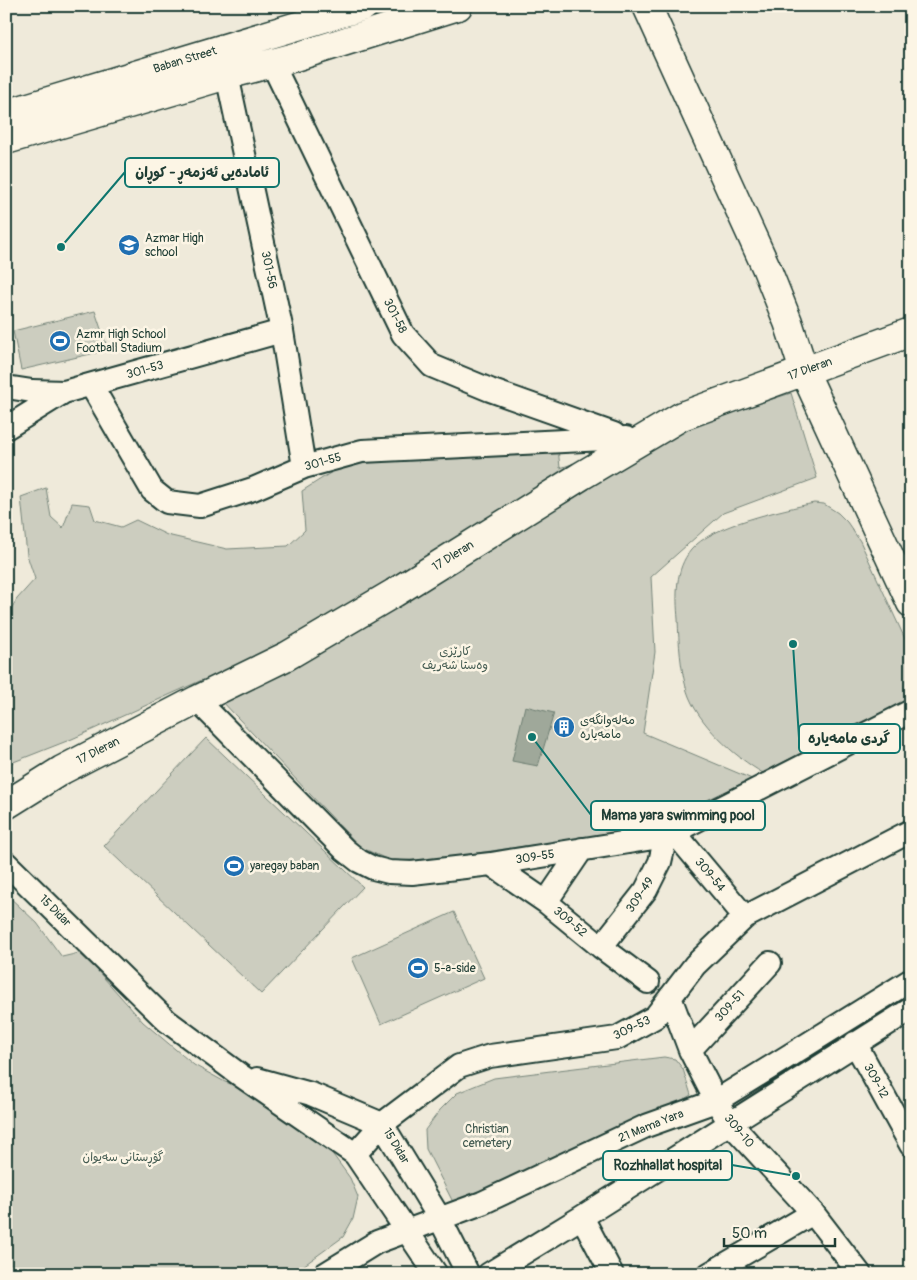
<svg xmlns="http://www.w3.org/2000/svg" width="917" height="1280" font-family="Pangolin,'Playpen Sans Arabic',sans-serif">
  <style>
    .green { fill: #cccdbf; stroke: #76857a }
    .water { fill: #9fa89a; stroke: #6c7d71 }
    .lines { fill: none; stroke-linecap: round; stroke-linejoin: round }
    .minor-casing { stroke: #1f3d34; stroke-width: 26 }
    .major-casing { stroke: #1f3d34; stroke-width: 31 }
    .minor { stroke: #fcf5e5; stroke-width: 22 }
    .major { stroke: #fcf5e5; stroke-width: 28 }
    .labels { text-anchor: middle; dominant-baseline: central; stroke-width: 5; stroke-linejoin: round; paint-order: stroke }
    .street-label { font-size: 12px; fill: #1f3d34; stroke: #fcf5e5 }
    .poi-label { font-size: 12px; fill: #1f3d34; stroke: #fcf5e5; text-anchor: start }
    .park-label { font-size: 12px; fill: #425a50; stroke: #fcf5e5 }
    .leader { fill: none; stroke: #0f766e; stroke-width: 2 }
    .callout-dot { fill: #0f766e; stroke: #fcf5e5; stroke-width: 2 }
    .callout { fill: #fcf5e5; stroke: #0f766e; stroke-width: 2 }
    .callout-label { font-size: 14px; text-anchor: middle; font-weight: bold; fill: #1f3d34 }
  </style>
  <rect width="100%" height="100%" fill="#efeada"/>
  <filter id="ink" filterUnits="userSpaceOnUse"><feTurbulence type="fractalNoise" baseFrequency=".02" numOctaves="2"/><feDisplacementMap in="SourceGraphic" scale="10" xChannelSelector="R" yChannelSelector="G"/><feConvolveMatrix kernelMatrix="1 2 1 2 8 2 1 2 1" color-interpolation-filters="sRGB"/></filter>
  <g filter="url(#ink)">
    <path class="green" d="M95 311 108 350 21 370 13 331Z
      M791 393 817 478 723 513 651 577 655 652 643 733 752 779 636 833 525 846 437 859 391 861 360 847 202 680 72 739 6 765V617L17 599 35 579 27 555 21 497 46 488 51 517 63 528 72 503 90 505 95 520 121 527 136 520 167 535 227 549 288 546 305 530 302 491 343 465 394 455 558 448 560 468Z
      M814 503 824 504 838 513 847 522 860 541 911 652V699L848 728 763 773C735 757 697 723 687 691 680 667 679 644 678 619 676 596 675 569 691 550 711 525 782 510 814 503Z
      M206 738 363 887 261 994 104 846Z
      M6 894 37 923 62 957 79 953 96 969 143 1022 194 1065 225 1082 258 1093 312 1126 350 1178 358 1197 353 1219 343 1237 292 1274H6Z
      M454 912 484 978 381 1024 352 958Z
      M664 1057 675 1059 683 1069 691 1095 679 1102 454 1204 426 1149 425 1130 440 1110 457 1093 494 1078Z"/>
    <path class="water" d="M525 706 554 713 538 766 512 761Z"/>
    <g class="lines">
      <g class="minor-casing">
        <path id="minor" d="M272 63 403 334 432 366 490 390 614 434
          M227 75 282 331 304 467
          M91 385 152 490 167 502 200 506 253 489 304 467 362 451 626 438
          M6 387 32 391 64 392 282 331
          M6 428 64 392
          M197 700 345 850 359 861 373 868 389 872 412 873 491 864 666 836 911 711
          M674 832 745 917
          M6 863 167 1021 240 1075 355 1154 436 1274
          M491 864 546 902 601 947 648 982
          M546 902 582 849
          M601 947 646 890 660 862 666 836
          M670 997 690 1050 716 1101 730 1123 813 1213 860 1274
          M855 1043 911 1145
          M690 1050 770 963
          M257 1079 311 1094 382 1124 440 1219 468 1274
          M355 1154 382 1124 459 1066 490 1056 617 1038 655 1017 695 965 745 917 911 831
          M582 1217 612 1274
          M325 1274 377 1242 482 1203 646 1126 716 1101 911 980
          M489 1274 582 1217 911 1009
          M709 1274 813 1213"/>
      </g>
      <g class="major-casing">
        <path id="major" d="M647 6 766 267 788 322 804 371 911 603
          M6 114 364 6
          M6 140 227 75 295 57 458 6
          M6 805 62 770 197 700 287 656 394 593 581 476 682 416 911 332"/>
      </g>
      <use href="#minor" class="minor"/>
      <use href="#major" class="major"/>
    </g>
  </g>
  <defs>
    <g id="school-disc" transform="scale(1.125)"><circle r="9.5" fill="#1f6fb2" stroke="#fcf5e5"/><path d="M0-5L7-2L0 1L-7-2ZM-4 1L0 2.5L4 1V4Q0 6-4 4Z" fill="#fff"/></g>
    <g id="stadium-disc" transform="scale(1.125)"><circle r="9.5" fill="#1f6fb2" stroke="#fcf5e5"/><path d="M0-5a6.5 5 0 1 0 0 10a6.5 5 0 1 0 0-10ZM-3.5-1.8h7v3.6h-7Z" fill="#fff"/></g>
    <g id="building-disc" transform="scale(1.125)"><circle r="9.5" fill="#1f6fb2" stroke="#fcf5e5"/><path d="M-4-6H4V6H1V3H-1V6H-4ZM-2.5-4.3h1.7v1.8h-1.7ZM.8-4.3h1.7v1.8H.8ZM-2.5-1h1.7V.8h-1.7ZM.8-1h1.7V.8H.8Z" fill="#fff"/></g>
  </defs>
  <g fill-rule="evenodd">
    <use href="#school-disc" x="129" y="245"/>
    <use href="#stadium-disc" x="60" y="341"/>
    <use href="#building-disc" x="564" y="727"/>
    <use href="#stadium-disc" x="234" y="866"/>
    <use href="#stadium-disc" x="418" y="968"/>
  </g>
  <g class="labels">
    <g class="street-label">
      <text transform="translate(185 60) rotate(-17)">Baban Street</text>
      <text transform="translate(269 270) rotate(78)">301-56</text>
      <text transform="translate(395 316) rotate(63)">301-58</text>
      <text transform="translate(810 369) rotate(-20)">17 Dleran</text>
      <text transform="translate(145 370) rotate(-16)">301-53</text>
      <text transform="translate(323 462) rotate(-16)">301-55</text>
      <text transform="translate(453 556) rotate(-32)">17 Dleran</text>
      <text transform="translate(98 751) rotate(-27)">17 Dleran</text>
      <text transform="translate(535 857) rotate(-9)">309-55</text>
      <text transform="translate(710 875) rotate(50)">309-54</text>
      <text transform="translate(640 895) rotate(-56)">309-49</text>
      <text transform="translate(55 911) rotate(45)">15 Didar</text>
      <text transform="translate(570 922) rotate(40)">309-52</text>
      <text transform="translate(730 1006) rotate(-48)">309-51</text>
      <text transform="translate(632 1028) rotate(-26)">309-53</text>
      <text transform="translate(876 1081) rotate(61)">309-12</text>
      <text transform="translate(651 1126) rotate(-22)">21 Mama Yara</text>
      <text transform="translate(739 1131) rotate(50)">309-10</text>
      <text transform="translate(396 1146) rotate(59)">15 Didar</text>
    </g>
    <g class="poi-label">
      <text x="145" y="238">Azmar High<tspan x="145" dy="14">school</tspan></text>
      <text x="76" y="334">Azmr High School<tspan x="76" dy="14">Football Stadium</tspan></text>
      <text x="580" y="720">مەلەوانگەی<tspan x="580" dy="14">مامەیارە</tspan></text>
      <text x="250" y="866">yaregay baban</text>
      <text x="434" y="968">5-a-side</text>
    </g>
    <g class="park-label">
      <text x="455" y="651">کارێزی<tspan x="455" dy="14">وەستا شەریف</tspan></text>
      <text x="487" y="1129">Christian<tspan x="487" dy="14">cemetery</tspan></text>
      <text x="123" y="1157">گۆڕستانی سەیوان</text>
    </g>
  </g>
  <path class="leader" d="M61 247L125 172M793 644L799 738M532 737L591 815M796 1176L732 1165"/>
  <g class="callout-dot">
    <circle cx="61" cy="247" r="5"/>
    <circle cx="793" cy="644" r="5"/>
    <circle cx="532" cy="737" r="5"/>
    <circle cx="796" cy="1176" r="5"/>
  </g>
  <g class="callout">
    <rect x="125" y="158" width="154" height="29" rx="5"/>
    <rect x="799" y="724" width="101" height="29" rx="5"/>
    <rect x="591" y="801" width="174" height="29" rx="5"/>
    <rect x="603" y="1151" width="129" height="29" rx="5"/>
  </g>
  <g class="callout-label">
    <text x="202" y="177">ئامادەیی ئەزمەڕ - کوڕان</text>
    <text x="849" y="743">گردی مامەیارە</text>
    <text x="678" y="820">Mama yara swimming pool</text>
    <text x="668" y="1170">Rozhhallat hospital</text>
  </g>
  <rect width="917" height="1280" fill="none" stroke="#fcf5e5" stroke-width="25"/>
  <rect x="12" y="12" width="892" height="1255" fill="none" stroke="#1f3d34" stroke-width="2" filter="url(#ink)"/>
  <path d="M724 1238v8h111v-8" fill="none" stroke="#1f3d34" stroke-width="2.5"/>
  <text x="732" y="1238" font-size="15" fill="#1f3d34" stroke="#fcf5e5" stroke-width="4" paint-order="stroke">50 m</text>
</svg>
